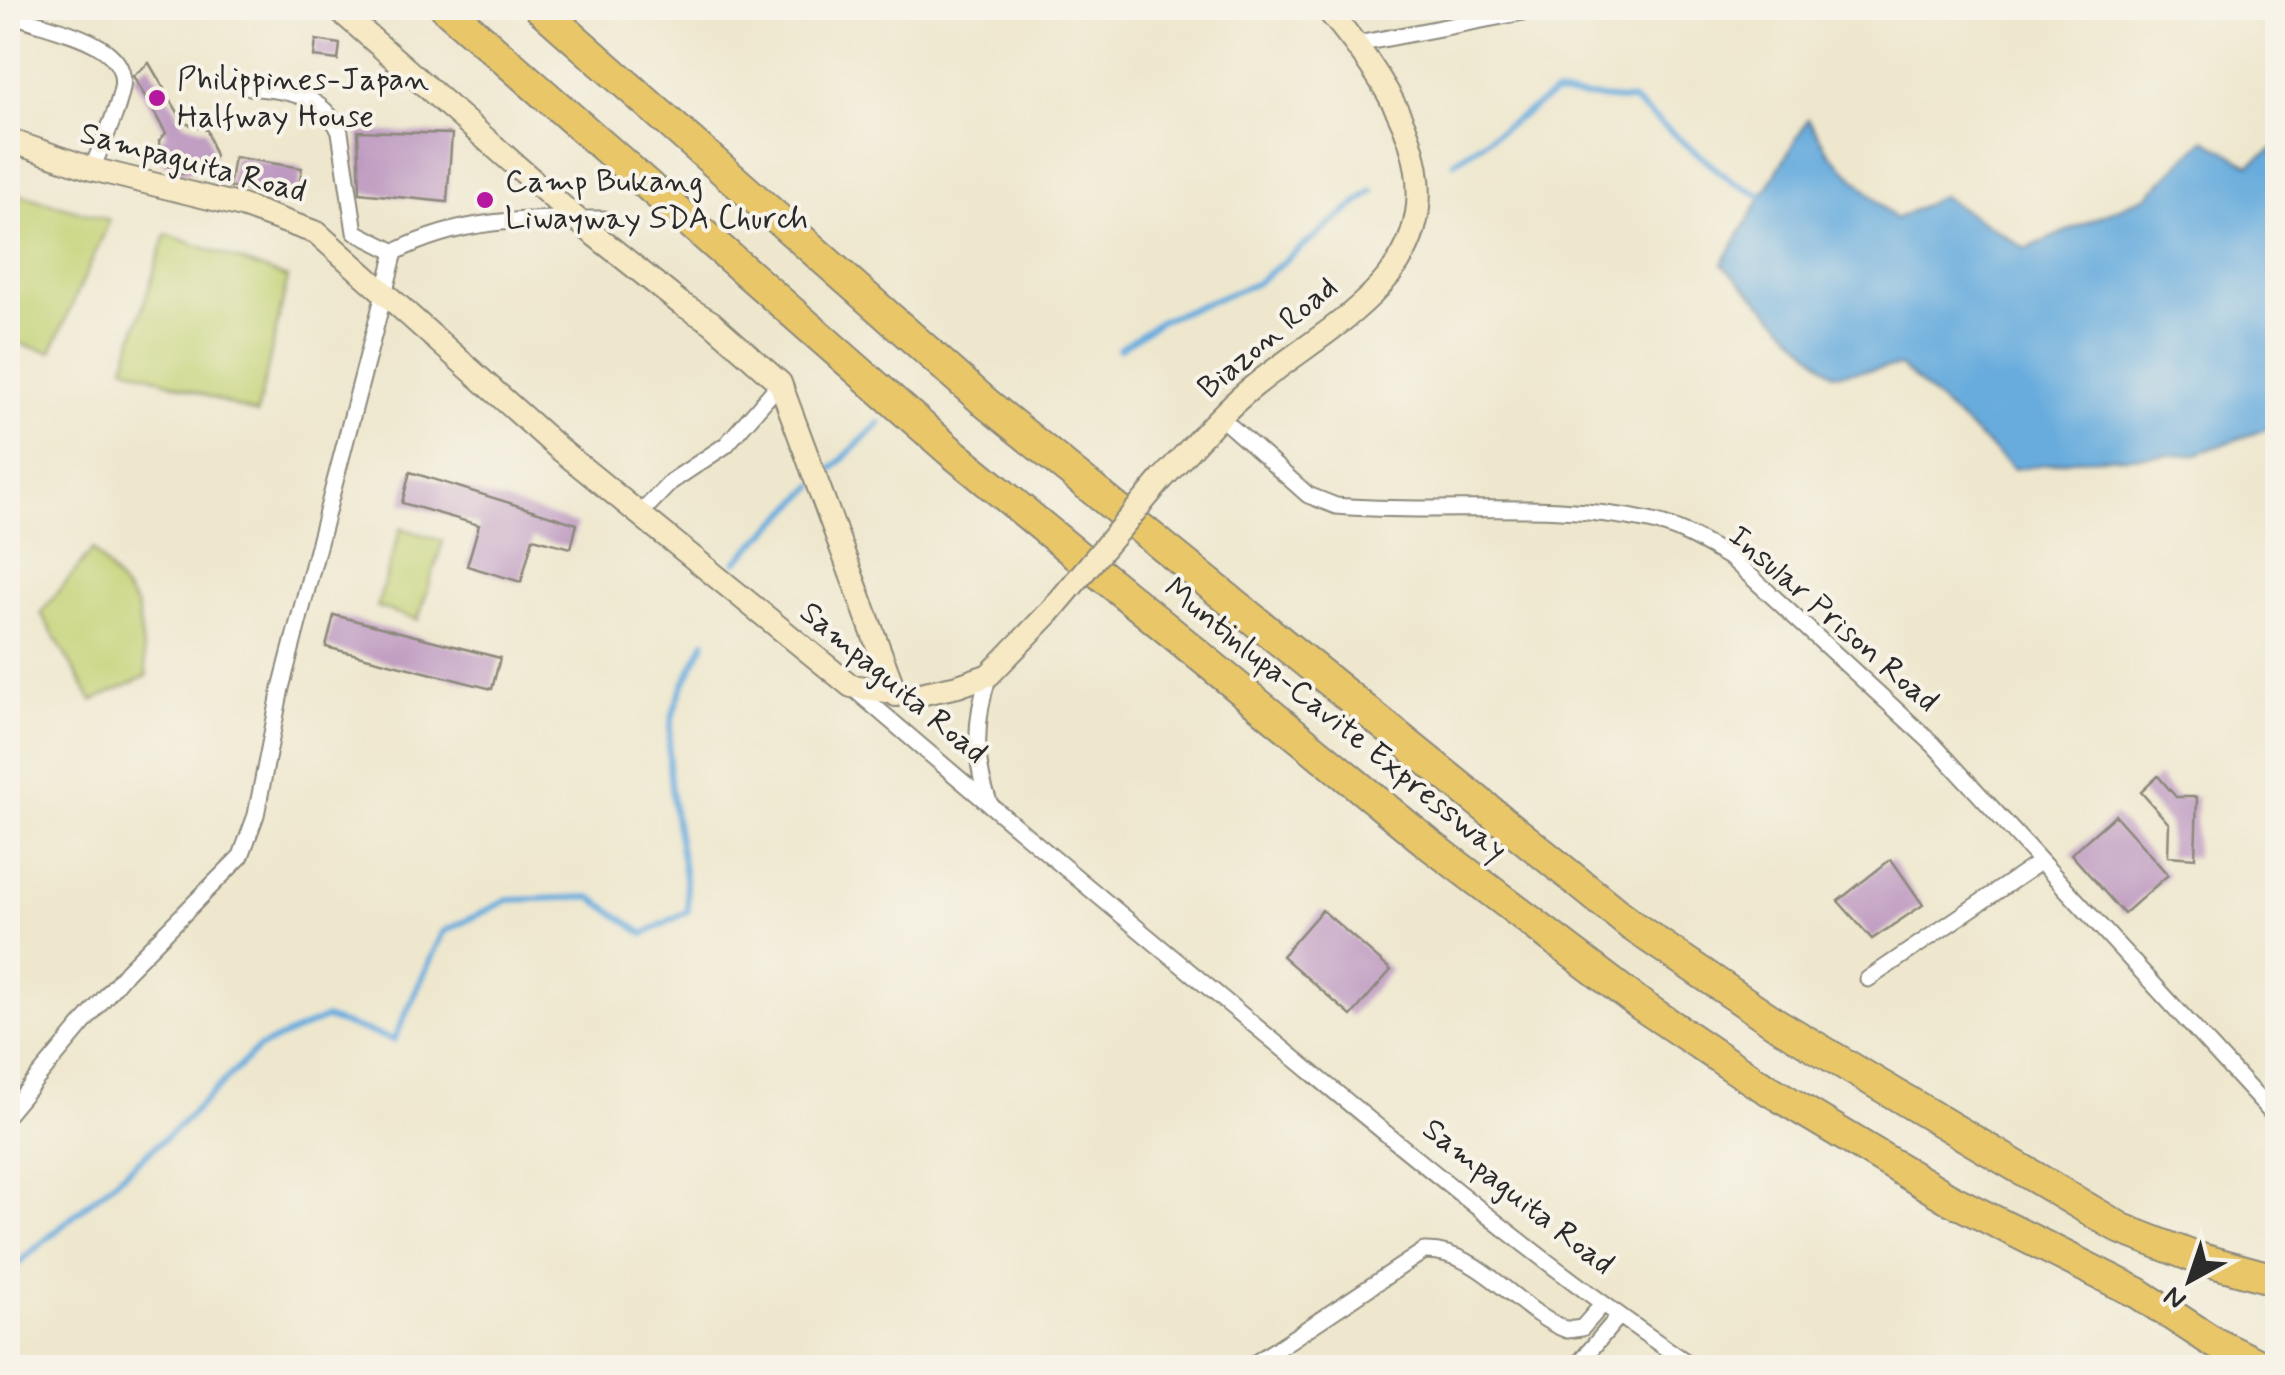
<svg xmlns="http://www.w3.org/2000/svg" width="2285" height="1375" font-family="Mynerve,sans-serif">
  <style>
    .green { fill: #c3d173; stroke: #777e4f; stroke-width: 2.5 }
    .water { fill: #68acdd; stroke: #4a6c84; stroke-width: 2.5 }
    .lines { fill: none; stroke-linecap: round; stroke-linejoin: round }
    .stream { stroke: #68acdd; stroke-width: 6 }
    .building { fill: #be9ac1 }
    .street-casing { stroke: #8c897c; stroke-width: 19 }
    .secondary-casing { stroke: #8c897c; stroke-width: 26 }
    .highway-casing { stroke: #8c897c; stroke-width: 34 }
    .street { stroke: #fff; stroke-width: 15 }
    .secondary { stroke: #f6e9c3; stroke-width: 22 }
    .highway { stroke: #e9c769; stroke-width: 30 }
    .secondary-bridge-casing { stroke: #8c897c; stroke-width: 26; stroke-linecap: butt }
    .secondary-bridge { stroke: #f6e9c3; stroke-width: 22 }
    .poi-dot { fill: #b5179e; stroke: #f7f3e8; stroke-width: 4 }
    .labels { text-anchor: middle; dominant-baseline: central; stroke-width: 8; stroke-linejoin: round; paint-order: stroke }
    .poi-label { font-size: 32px; fill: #2b2b2b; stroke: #f7f3e8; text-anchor: start }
    .street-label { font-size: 32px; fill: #2b2b2b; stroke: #f7f3e8 }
  </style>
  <rect width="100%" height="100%" fill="#f7f3e8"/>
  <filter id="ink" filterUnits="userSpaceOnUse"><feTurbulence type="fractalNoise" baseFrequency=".01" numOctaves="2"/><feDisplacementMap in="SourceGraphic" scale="20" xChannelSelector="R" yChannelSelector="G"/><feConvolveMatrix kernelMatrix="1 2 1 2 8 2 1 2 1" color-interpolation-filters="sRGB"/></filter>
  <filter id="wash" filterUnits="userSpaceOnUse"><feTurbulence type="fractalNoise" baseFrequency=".0048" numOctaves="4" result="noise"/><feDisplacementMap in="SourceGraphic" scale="40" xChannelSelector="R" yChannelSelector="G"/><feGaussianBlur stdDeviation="2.25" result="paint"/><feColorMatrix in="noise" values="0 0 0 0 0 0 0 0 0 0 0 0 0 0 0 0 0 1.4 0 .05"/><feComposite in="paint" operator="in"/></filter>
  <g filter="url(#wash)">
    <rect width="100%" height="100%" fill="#eee7cd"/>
    <path class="green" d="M8 191 110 220 51 352 8 341Z
      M166 234 288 278 257 414 124 366Z
      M401 528 443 541 418 620 377 607Z
      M93 549 137 606 147 676 92 701 41 613Z"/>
    <path class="water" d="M1808 119 1830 154 1895 219 1942 196 2026 249 2147 196 2205 139 2249 165 2277 146V425L2196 454 2079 459 2014 469 1900 366 1833 374 1722 264Z"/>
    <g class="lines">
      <path class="stream" d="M1454 162 1554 94 1633 101 1731 181 1762 196
        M1119 349 1162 320 1255 284 1373 191
        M823 478 880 423
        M736 562 814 486
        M8 1272 178 1127 258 1048 325 1018 394 1040 443 932 508 900 591 897 644 934 688 911C686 847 660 784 672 719 677 693 694 665 705 641"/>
    </g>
    <g id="blocks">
      <path class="building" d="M316 40 340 44 338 60 314 57Z
        M149 63 184 123 207 130 215 156 205 169 180 174 160 160 159 141 166 133 133 76Z
        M358 131 452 134 447 202 360 193Z
        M234 157 302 168 297 198 229 187Z
        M410 472 577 524 571 548 533 538 521 582 467 566 479 525 402 503Z
        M334 615 500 658 492 689 326 647Z
        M2158 776 2176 797H2197L2195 858 2168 856 2169 824 2141 792Z
        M2115 815 2168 875 2124 914 2071 854Z
        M1891 859 1923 905 1872 939 1838 901Z
        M1322 910 1391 970 1351 1016 1282 956Z"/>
    </g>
  </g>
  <g filter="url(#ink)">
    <use href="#blocks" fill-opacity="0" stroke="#8c897c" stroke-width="2.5"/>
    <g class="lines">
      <g class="street-casing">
        <path id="street" d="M8 12C40 29 131 37 122 88 117 115 102 143 92 169
          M1357 44 1544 8
          M250 87C288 91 322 94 340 132L355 232
          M355 232 395 252
          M1220 417 1308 495 1336 506C1440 515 1547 499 1649 521 1679 527 1706 544 1732 559L1933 744 2278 1120
          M639 515 672 481 726 445 780 383
          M989 675C975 717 973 760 989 802
          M854 689C990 806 1127 920 1265 1034 1405 1149 1544 1267 1695 1368
          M1868 979 2040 862
          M8 1113 127 971 241 856 256 815 281 688 395 252C463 217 530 219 605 219
          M1248 1368 1424 1251C1480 1249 1518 1312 1567 1330L1582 1328 1602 1305
          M1575 1368 1619 1316"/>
      </g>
      <g class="secondary-casing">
        <path id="secondary" d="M337 8 596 236 680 303 711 322 780 383 896 695
          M8 140 92 169 242 206 317 233 557 447 851 686 915 695 958 686 989 675 1049 613
          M1162 479C1192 448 1220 413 1254 386 1296 352 1343 326 1380 286 1466 194 1391 83 1326 8"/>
      </g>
      <g class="highway-casing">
        <path id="highway" d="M446 8 949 450 1429 844 1641 1005 1754 1081 1950 1199 2138 1293 2215 1343 2266 1368
          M540 8 986 403 1631 925 1777 1024 2122 1229 2194 1257 2278 1280"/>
      </g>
      <use href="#street" class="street"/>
      <use href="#secondary" class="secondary"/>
      <use href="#highway" class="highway"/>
      <g class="secondary-bridge-casing">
        <path id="secondary-bridge" d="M1049 613 1162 479"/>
      </g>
      <use href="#secondary-bridge" class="secondary-bridge"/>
    </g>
  </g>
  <g class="poi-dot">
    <circle cx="157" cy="98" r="10"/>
    <circle cx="485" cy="200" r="10"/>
  </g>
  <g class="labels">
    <g class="poi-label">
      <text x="177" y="80">Philippines-Japan<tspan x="177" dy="37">Halfway House</tspan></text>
      <text x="505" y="182">Camp Bukang<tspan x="505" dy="37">Liwayway SDA Church</tspan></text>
    </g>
    <g class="street-label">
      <text transform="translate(193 163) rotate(15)">Sampaguita Road</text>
      <text transform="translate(1268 338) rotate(-40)">Biazon Road</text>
      <text transform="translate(1833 619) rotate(41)">Insular Prison Road</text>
      <text transform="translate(893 683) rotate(40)">Sampaguita Road</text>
      <text transform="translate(1335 720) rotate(39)">Muntinlupa-Cavite Expressway</text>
      <text transform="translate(1518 1197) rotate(38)">Sampaguita Road</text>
    </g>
  </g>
  <rect width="2285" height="1375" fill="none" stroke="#f7f3e8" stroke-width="40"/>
  <g transform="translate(2190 1280) rotate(220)" stroke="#f7f3e8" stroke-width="8" paint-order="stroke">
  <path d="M0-8L18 38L0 25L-18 38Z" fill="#2b2b2b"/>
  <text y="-15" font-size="28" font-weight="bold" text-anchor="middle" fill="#2b2b2b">N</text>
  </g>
</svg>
